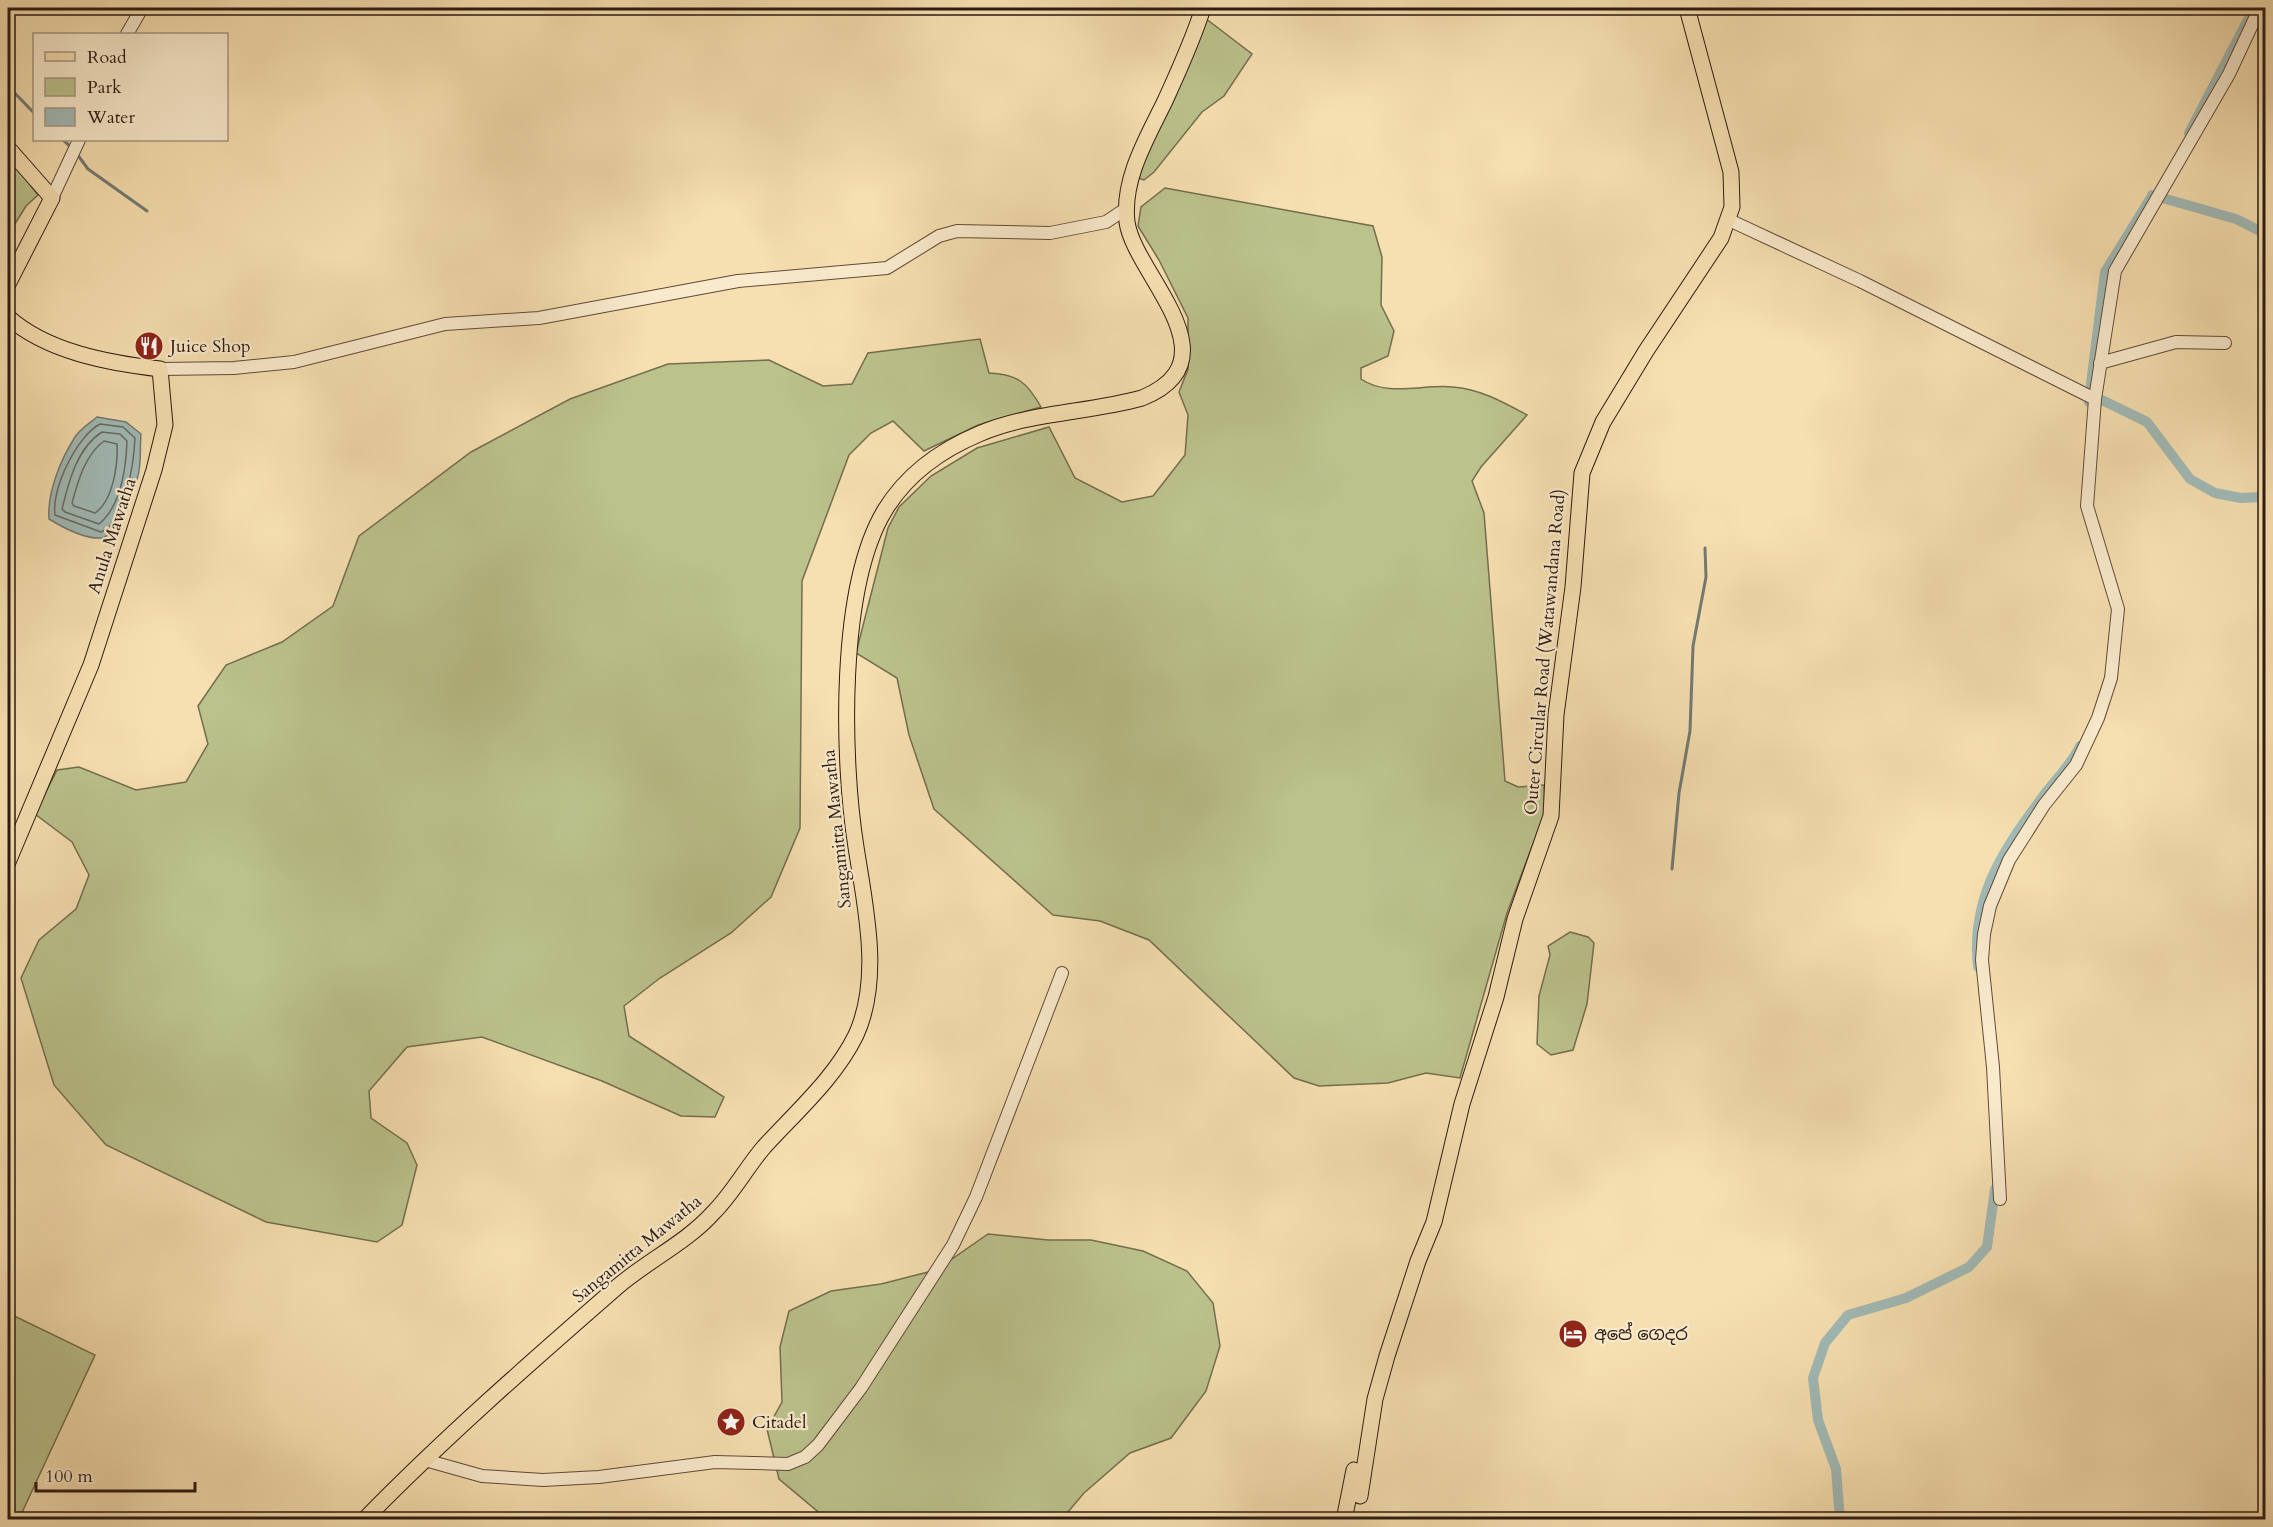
<svg xmlns="http://www.w3.org/2000/svg" width="2273" height="1527" font-family="Cardo,'Noto Sans Sinhala',serif">
  <style>
    .green { fill: #bbc28c; stroke: #746e4f; stroke-width: 1.5 }
    .water { fill: #a1bab6; stroke: #737a74; stroke-width: 1.5 }
    .lines { fill: none; stroke-linecap: round; stroke-linejoin: round }
    .shore { stroke: #676a64; stroke-width: 1.5 }
    .stream { stroke: #737a74; stroke-width: 3 }
    .canal { stroke: #a1bab6; stroke-width: 10 }
    .minor-casing { stroke: #5f4b3a; stroke-width: 14 }
    .major-casing { stroke: #2d1a12; stroke-width: 17 }
    .minor { stroke: #f9eacc; stroke-width: 12 }
    .major { stroke: #f6dfb0; stroke-width: 15 }
    .labels { text-anchor: middle; dominant-baseline: central; stroke-width: 4.5; stroke-linejoin: round; paint-order: stroke }
    .poi-label { font-size: 18px; fill: #2d1a12; stroke: #f9eacc; text-anchor: start }
    .street-label { font-size: 18px; fill: #2d1a12; stroke: #f9eacc }
  </style>
  <rect width="100%" height="100%" fill="#f6dfb0"/>
  <filter id="stains"><feTurbulence type="fractalNoise" baseFrequency=".00333" numOctaves="4"/><feColorMatrix values="0 0 0 0 .2 0 0 0 0 .09 0 0 0 0 .02 0 0 0 .5 -.17"/></filter>
  <radialGradient id="worn" r=".72"><stop offset=".6" stop-color="#630" stop-opacity="0"/><stop offset="1" stop-color="#630" stop-opacity=".3"/></radialGradient>
  <path class="green" d="M1205 18 1252 54 1224 96 1202 112 1154 172 1144 180 1138 178 1143 155Z
    M8 157 38 195 26 206 8 235Z
    M1165 188 1373 226 1382 257 1381 305 1394 331 1388 356 1361 368V379C1387 397 1423 384 1453 387 1480 389 1503 402 1527 415L1481 467 1472 481 1484 513 1505 781 1518 787 1544 785 1545 812 1507 913 1460 1078 1426 1073 1388 1083 1319 1086 1294 1078 1149 940 1100 921 1053 915 934 809 909 735 897 678 856 653 888 528 899 507 931 476 977 448 1049 427 1075 478 1122 502 1153 496 1185 455 1188 415 1179 392 1188 369V318L1159 260 1138 226 1141 207Z
    M980 339 989 373C1017 374 1027 382 1041 407L978 425 924 451 893 421 871 433 849 455 802 581 800 828 771 897 731 933 660 978 624 1006 629 1036 724 1097 715 1117 681 1116 602 1081 482 1037 407 1047 369 1091 371 1118 407 1143 417 1165 402 1225 377 1242 266 1222 106 1145 54 1085 21 978 39 940 76 909 89 875 72 842 35 814 57 770 79 767 136 790 186 782 208 744 198 706 226 665 282 642 333 606 359 536 471 452 570 399 668 364 769 360 823 386 852 384 868 353Z
    M1570 932 1588 937 1594 943 1587 1004 1573 1050 1551 1055 1537 1044 1539 996 1550 955 1548 946Z
    M988 1234 1048 1240H1091L1143 1251 1187 1271 1213 1303 1220 1346 1206 1391 1171 1438 1130 1453 1084 1493 1062 1519H835L822 1515 779 1479 767 1429 782 1402 780 1347 789 1311 831 1291 881 1284 936 1270Z
    M8 1313 95 1355 19 1519H8Z"/>
  <path class="water" d="M97 417 126 422 141 434C140 446 141 459 139 471 137 485 117 537 101 538 85 539 62 527 49 519 47 492 61 459 75 437 80 429 90 423 97 417Z"/>
  <g class="lines">
    <path class="shore" d="M100 424 123 427 135 438C134 460 126 523 101 532L55 515C51 489 77 436 100 424Z
      M102 432 120 434 127 441C126 468 121 506 99 524L65 512 62 509C69 481 77 448 102 432Z
      M104 441 117 444C118 465 113 501 95 513L74 506 72 503C78 481 85 455 104 441Z"/>
    <path class="stream" d="M8 86 34 113
      M63 140 71 147
      M77 154 88 169 147 211
      M1672 869 1679 793 1690 731 1693 646 1706 577 1705 548"/>
    <path class="canal" d="M2189 133 2254 8
      M2152 195 2236 219 2266 234
      M2089 400 2105 272 2152 196
      M2089 402 2102 400 2147 422 2190 479 2215 493 2241 498 2261 497 2266 494
      M1978 967C1970 895 2006 846 2047 791 2058 777 2073 762 2080 746
      M1840 1520 1836 1469 1818 1420 1813 1378 1825 1343 1848 1315 1906 1298 1969 1267 1987 1247 1995 1189"/>
    <g class="minor-casing">
      <path id="minor" d="M127 34 142 8
        M52 198 79 140
        M1729 220 1860 281 2095 399 2087 506 2118 609 2111 678 2098 718 2076 765 2044 805 2009 860 1990 906 1984 934 1982 960 1993 1067 2000 1199
        M2100 363 2176 342 2225 343
        M160 369 234 368 294 362 445 324 539 318 738 281 887 268 939 236 957 231 1050 233 1106 222 1127 208
        M2095 399 2115 271 2229 74 2257 14 2256 8
        M425 1460 482 1476 543 1480 599 1477 715 1462 788 1464 805 1457 818 1445 861 1388 953 1245 976 1197 1062 973"/>
    </g>
    <g class="major-casing">
      <path id="major" d="M8 148 52 198 8 284
        M8 317C47 352 109 363 160 369L165 425 154 470 91 665 8 862
        M364 1520C444 1438 531 1362 617 1287 647 1261 686 1243 713 1213 733 1193 746 1168 764 1147 796 1112 835 1078 856 1035 882 978 865 906 856 847 842 759 838 587 885 510 907 474 941 450 979 434 1030 412 1088 413 1142 398 1238 359 1134 274 1127 222 1122 179 1147 138 1165 101 1179 70 1193 40 1203 8
        M1344 1520 1354 1470 1360 1496 1375 1399 1387 1356 1418 1261 1434 1222 1462 1104 1496 997 1515 919 1551 816 1556 715 1573 587 1582 473 1603 422 1646 351 1721 238 1732 207 1731 172 1687 8"/>
    </g>
    <use href="#minor" class="minor"/>
    <use href="#major" class="major"/>
  </g>
  <defs>
    <g id="restaurant-disc" transform="scale(1.5)"><circle r="9.5" fill="#8f2418" stroke="#f9eacc"/><path d="M-5-6h1v4h1v-4h1v4h1v-4h1v5L-1.5 .5V6h-2V.5L-5-1ZM5-6V6H3V1.5H1.5Q1.5-4 5-6Z" fill="#fff"/></g>
    <g id="hotel-disc" transform="scale(1.5)"><circle r="9.5" fill="#8f2418" stroke="#f9eacc"/><path d="M-6-4.5h1.5V1H6V5H4.5V3h-9V5H-6ZM-4 0a1.8 1.8 0 1 1 3.6 0ZM.5 0V-2.5h3Q6-2.5 6 0Z" fill="#fff"/></g>
    <g id="sight-disc" transform="scale(1.5)"><circle r="9.5" fill="#8f2418" stroke="#f9eacc"/><path d="M0-6L1.8-2.2L6-1.7L2.9 1.2L3.7 5.4L0 3.3L-3.7 5.4L-2.9 1.2L-6-1.7L-1.8-2.2Z" fill="#fff"/></g>
  </defs>
  <g fill-rule="evenodd">
    <use href="#restaurant-disc" x="149" y="346"/>
    <use href="#hotel-disc" x="1573" y="1334"/>
    <use href="#sight-disc" x="731" y="1422"/>
  </g>
  <g class="labels">
    <g class="poi-label">
      <text x="170" y="346">Juice Shop</text>
      <text x="1594" y="1334">අපේ ගෙදර</text>
      <text x="752" y="1422">Citadel</text>
    </g>
    <g class="street-label">
      <text transform="translate(112 536) rotate(-72)">Anula Mawatha</text>
      <text transform="translate(1545 652) rotate(-85)">Outer Circular Road (Watawandana Road)</text>
      <text transform="translate(837 829) rotate(-96)">Sangamitta Mawatha</text>
      <text transform="translate(637 1249) rotate(-39)">Sangamitta Mawatha</text>
    </g>
  </g>
  <rect width="2273" height="1527" fill="none" stroke="#f6dfb0" stroke-width="30"/>
  <rect x="9" y="9" width="2255" height="1509" fill="none" stroke="#2d1a12" stroke-width="3"/>
  <rect x="15" y="15" width="2243" height="1497" fill="none" stroke="#2d1a12" stroke-width="1.5"/>
  <rect x="33" y="33" width="195" height="108" fill="#f9eacc" stroke="#a79782" stroke-width="1.5"/>
  <rect x="45" y="52" width="30" height="9" fill="#f6dfb0" stroke="#a79782" stroke-width="1.5"/>
  <text x="87" y="63" font-size="18" fill="#2d1a12">Road</text>
  <rect x="45" y="78" width="30" height="18" fill="#bbc28c" stroke="#a79782" stroke-width="1.5"/>
  <text x="87" y="93" font-size="18" fill="#2d1a12">Park</text>
  <rect x="45" y="108" width="30" height="18" fill="#a1bab6" stroke="#a79782" stroke-width="1.5"/>
  <text x="87" y="123" font-size="18" fill="#2d1a12">Water</text>
  <path d="M36 1482v9h159v-9" fill="none" stroke="#2d1a12" stroke-width="3"/>
  <text x="45" y="1482" font-size="18" fill="#2d1a12" stroke="#f9eacc" stroke-width="4.5" paint-order="stroke">100 m</text>
  <rect width="100%" height="100%" filter="url(#stains)"/>
  <rect width="100%" height="100%" fill="url(#worn)"/>
</svg>
